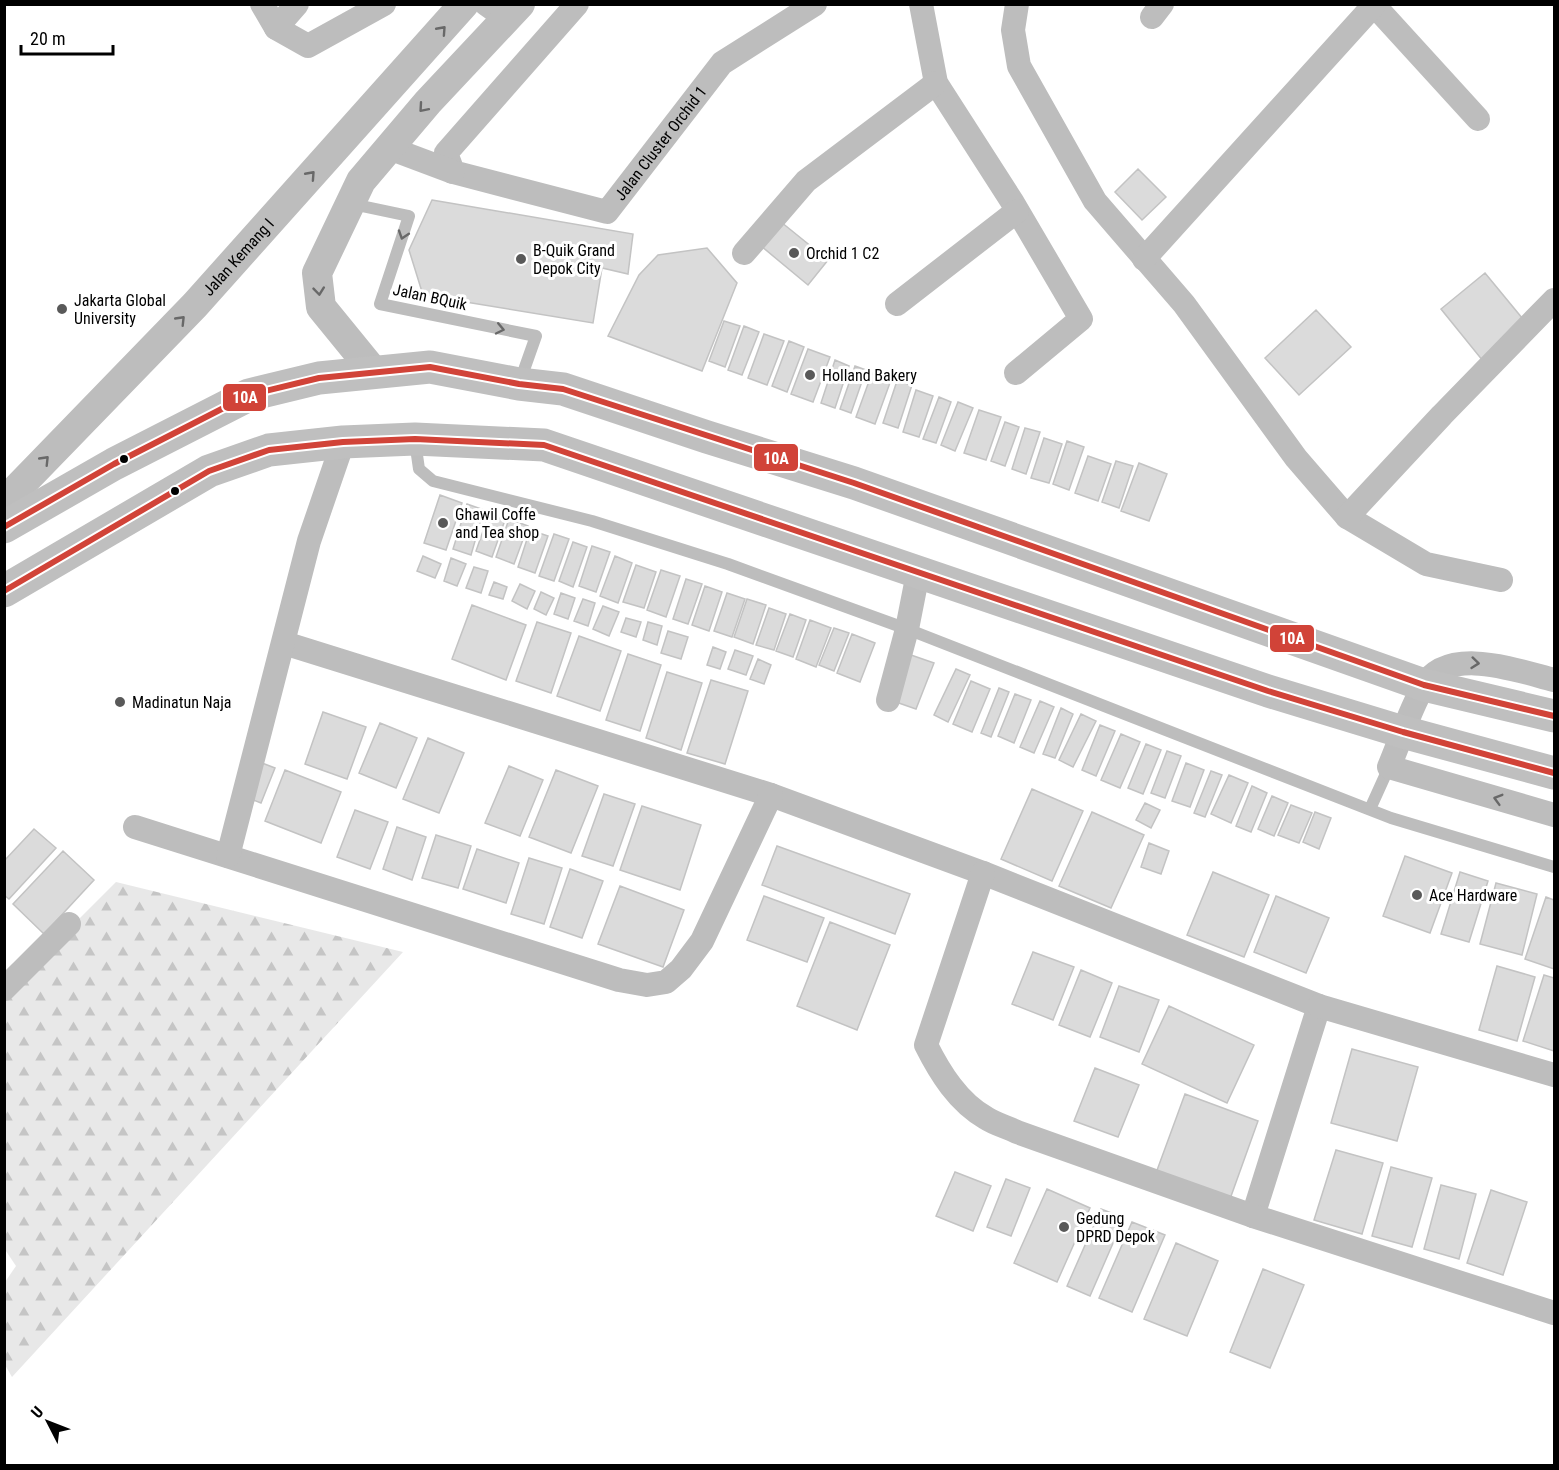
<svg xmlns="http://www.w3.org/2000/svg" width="1559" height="1470" font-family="'Roboto Condensed',sans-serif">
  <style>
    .forest { fill: url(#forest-firs) }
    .building { fill: #dbdbdb; stroke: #c3c3c3; stroke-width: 1.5 }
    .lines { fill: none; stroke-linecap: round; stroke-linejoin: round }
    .service { stroke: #bdbdbd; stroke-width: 12 }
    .minor { stroke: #bdbdbd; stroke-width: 24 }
    .tertiary { stroke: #bdbdbd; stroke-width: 30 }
    .secondary { stroke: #bfbfbf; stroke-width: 33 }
    .bus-1-casing { stroke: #fff; stroke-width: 10 }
    .bus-1 { stroke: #d14338; stroke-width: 6 }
    .oneway { stroke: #686868 }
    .poi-dot { fill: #595959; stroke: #fff; stroke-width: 2 }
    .bus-dot { fill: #000; stroke: #fff; stroke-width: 2 }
    .labels { text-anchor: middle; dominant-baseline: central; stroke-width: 6; stroke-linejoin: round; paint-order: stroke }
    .street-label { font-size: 16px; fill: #000; stroke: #fff }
    .poi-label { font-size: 16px; fill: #000; stroke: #fff; text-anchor: start }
    .line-badge { stroke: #fff; stroke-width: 2 }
    .badge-label { font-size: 16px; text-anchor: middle; font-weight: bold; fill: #fff }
  </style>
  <defs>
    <pattern id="forest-firs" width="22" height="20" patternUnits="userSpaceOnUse" patternTransform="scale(1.5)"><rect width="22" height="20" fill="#e8e8e8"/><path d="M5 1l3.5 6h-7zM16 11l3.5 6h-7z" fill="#c5c5c5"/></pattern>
  </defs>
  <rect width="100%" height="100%" fill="#fff"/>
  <path class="forest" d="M116 882 403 952 12 1377 5 1365V1282L16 1266 4 1248 5 993Z"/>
  <path class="building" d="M1138 169 1166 197 1142 220 1115 192Z
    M432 200 633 234 628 274 602 268 593 323 423 295 409 250Z
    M781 222 828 260 808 285 761 246Z
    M707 248 737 283 702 371 608 336 639 275 658 255Z
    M1485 273 1527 324 1483 361 1441 309Z
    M1316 310 1351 347 1299 395 1265 358Z
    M724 321 740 326 725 367 709 361Z
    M744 326 759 332 742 375 728 370Z
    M764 334 784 341 767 385 748 378Z
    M789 341 804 347 787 392 772 386Z
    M808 349 830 357 813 402 791 394Z
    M835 360 849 366 835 408 821 403Z
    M855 366 866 370 851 413 840 409Z
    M872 373 891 380 875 424 856 417Z
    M897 381 912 385 898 428 883 423Z
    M916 390 933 396 919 437 903 432Z
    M939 397 951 402 936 443 923 439Z
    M958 402 973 408 955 451 941 445Z
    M979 410 1001 417 986 460 964 453Z
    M1005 422 1019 427 1005 466 991 461Z
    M1025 428 1040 432 1026 474 1012 469Z
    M1044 438 1062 444 1049 483 1031 478Z
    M1067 441 1084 447 1069 490 1053 484Z
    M1088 456 1111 464 1098 501 1075 493Z
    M1116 461 1133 466 1119 508 1102 502Z
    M1139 463 1167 474 1149 521 1121 511Z
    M440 495 462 503 446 550 424 543Z
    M467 504 484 510 471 555 453 549Z
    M489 514 505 520 492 557 476 551Z
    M509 519 528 526 514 564 496 557Z
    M530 530 548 536 535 573 518 567Z
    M554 534 569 539 554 581 539 576Z
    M573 542 587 547 573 587 559 581Z
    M592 546 610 552 596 592 579 586Z
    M423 556 441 564 435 578 417 571Z
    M615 556 632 563 618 603 600 596Z
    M451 558 466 564 457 586 444 581Z
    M636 565 656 572 644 608 623 602Z
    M474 567 488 571 481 593 466 588Z
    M661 570 680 576 666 617 647 610Z
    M686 579 702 584 688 624 673 619Z
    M494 582 507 587 503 599 489 595Z
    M520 584 535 591 527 609 512 601Z
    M705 586 722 592 709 631 692 625Z
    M541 592 554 598 546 615 534 609Z
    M561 593 575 598 568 619 554 614Z
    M727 593 745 599 732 637 714 631Z
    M583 599 595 603 588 626 574 621Z
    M747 599 766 605 753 644 734 637Z
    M472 605 526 625 506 680 452 659Z
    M603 606 619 612 609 636 593 629Z
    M769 608 786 614 774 650 756 645Z
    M790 614 806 620 793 657 776 651Z
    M626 618 641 622 636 637 621 632Z
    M810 620 831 628 816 667 796 659Z
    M537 622 571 633 551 693 516 681Z
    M648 622 662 626 657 645 643 640Z
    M834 628 849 633 834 671 819 665Z
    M668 631 688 637 681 659 661 653Z
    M852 634 875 643 860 682 837 673Z
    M579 636 621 651 600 711 557 696Z
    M713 647 726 652 720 669 707 665Z
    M735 650 753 656 746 675 728 669Z
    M628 654 661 665 640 731 606 720Z
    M911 655 934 663 916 709 893 701Z
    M758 659 771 665 764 684 750 679Z
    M956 669 970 675 948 722 934 715Z
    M667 672 702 683 681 750 646 738Z
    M711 680 748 691 725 764 687 753Z
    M971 681 990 689 972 732 953 724Z
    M999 688 1009 692 991 737 981 733Z
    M1015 694 1031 700 1014 743 998 736Z
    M1040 701 1054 707 1034 753 1020 747Z
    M1061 708 1073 714 1055 758 1043 754Z
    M323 712 366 727 347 779 305 764Z
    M1081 714 1096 721 1073 767 1059 760Z
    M380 723 417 738 396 788 359 773Z
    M1100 725 1115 731 1096 776 1082 770Z
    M1121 734 1140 742 1120 788 1101 780Z
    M428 738 464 753 439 813 403 799Z
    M1146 744 1161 750 1143 794 1128 788Z
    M1167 751 1181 756 1165 798 1151 793Z
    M262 763 275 768 261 803 248 798Z
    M1186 763 1204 770 1190 807 1172 801Z
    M509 766 543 780 520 836 485 823Z
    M285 770 341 792 321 843 265 821Z
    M556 770 598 786 571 853 529 837Z
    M1211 771 1222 775 1205 817 1194 813Z
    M1229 775 1248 783 1231 823 1211 814Z
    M1252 786 1267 793 1251 832 1236 826Z
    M1032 789 1083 811 1052 881 1001 859Z
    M604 794 635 804 613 866 582 856Z
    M1272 796 1288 803 1274 836 1258 829Z
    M1145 803 1160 810 1151 828 1136 820Z
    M1291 805 1312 813 1299 843 1278 835Z
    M642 806 701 825 680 890 620 870Z
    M355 810 388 822 370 869 337 857Z
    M1092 812 1144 835 1111 908 1059 886Z
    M1315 812 1331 818 1319 849 1303 842Z
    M397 827 426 837 412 880 383 869Z
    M34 829 56 848 9 899 4 895V861Z
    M436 835 471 846 458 888 422 878Z
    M1149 843 1169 851 1161 874 1141 867Z
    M777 846 910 894 895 934 762 885Z
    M477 849 519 863 506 903 463 889Z
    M63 851 94 880 44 934 13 904Z
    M1405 856 1452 873 1430 933 1383 916Z
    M529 858 562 868 544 924 511 914Z
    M570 869 603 881 582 938 550 927Z
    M1213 872 1269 895 1244 957 1187 935Z
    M1460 872 1488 881 1469 942 1441 934Z
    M1496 883 1537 894 1522 955 1480 944Z
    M620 886 684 910 663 967 598 944Z
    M764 896 824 918 807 962 747 940Z
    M1276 896 1329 918 1306 973 1254 952Z
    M1546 897 1554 900V969L1525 959Z
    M830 922 890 945 857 1030 797 1006Z
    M1033 952 1074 967 1053 1020 1012 1004Z
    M1497 966 1535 977 1517 1041 1479 1030Z
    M1081 970 1112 983 1090 1037 1059 1025Z
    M1544 975 1554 978V1051L1523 1041Z
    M1119 986 1159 1000 1139 1052 1100 1037Z
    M1169 1006 1254 1045 1227 1103 1142 1064Z
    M1352 1049 1418 1067 1397 1141 1331 1123Z
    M1095 1068 1139 1085 1118 1137 1074 1121Z
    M1185 1094 1258 1121 1230 1199 1156 1173Z
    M1336 1150 1383 1163 1362 1234 1314 1220Z
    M1391 1167 1432 1178 1412 1247 1372 1236Z
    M955 1172 991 1186 973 1231 936 1216Z
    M1006 1179 1030 1188 1011 1236 987 1227Z
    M1441 1185 1476 1194 1459 1259 1424 1249Z
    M1047 1189 1090 1208 1057 1282 1014 1263Z
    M1491 1190 1527 1202 1503 1275 1467 1263Z
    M1101 1209 1124 1218 1090 1296 1067 1286Z
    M1132 1222 1165 1235 1132 1312 1099 1298Z
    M1176 1243 1218 1261 1187 1336 1144 1319Z
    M1263 1269 1304 1285 1270 1368 1230 1352Z"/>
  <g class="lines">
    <path class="service" d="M352 204 409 216 380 304 536 336 519 384
      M415 441 419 469 433 481 592 521 728 564 907 629 1391 818 1554 867
      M1370 809 1389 767"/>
    <g class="minor">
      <path d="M262 4 276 28 308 46 384 4"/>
      <path d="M486 4 507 19"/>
      <path id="s1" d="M577 4 446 153 453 172 607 212 722 63 815 4"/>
      <path d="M921 4 936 83 1013 203 1081 319 1016 373"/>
      <path d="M1017 4 1013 30 1019 66 1095 201 1184 304 1296 458 1347 517 1426 564 1501 580"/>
      <path d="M1373 4 1478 119"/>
      <path d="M1152 17 1162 4"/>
      <path d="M276 28 297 4"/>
      <path d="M389 148 453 172"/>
      <path d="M744 253 806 181 936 83"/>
      <path d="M1144 259 1374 5"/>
      <path d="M897 304 1017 211"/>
      <path d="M1347 517 1442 415 1554 300"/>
      <path d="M284 643 771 795 983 873 1319 1006 1253 1216"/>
      <path d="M1554 680C1518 671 1447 644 1423 687 1409 712 1400 741 1389 767L1554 815"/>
      <path d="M888 700 907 629 918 573"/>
      <path d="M135 827 619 980 647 985 666 982 681 969 702 941 771 795"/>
      <path d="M228 856 309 541 343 442"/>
      <path d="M983 873 926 1045C940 1073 958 1102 986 1118 995 1124 1007 1127 1017 1132L1253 1216 1554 1313"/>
      <path d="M4 989 69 924"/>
      <path d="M1319 1006 1554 1075"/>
    </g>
    <g class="tertiary">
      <path d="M374 372 321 307 317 273 361 181 428 102 520 4"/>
      <path id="s2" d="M4 502 195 305 464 4"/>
    </g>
    <path class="secondary" d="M4 527 114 464 249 395 319 378 430 367 519 384 563 389 707 437 854 483 1424 685 1554 716
      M4 591 209 471 269 450 343 442 415 439 544 445 1268 691 1403 732 1554 773"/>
    <g class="bus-1-casing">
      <path id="bus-1" d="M4 527 114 464 249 395 319 378 430 367 519 384 563 389 854 483 1424 685 1554 716
        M4 591 209 471 269 450 343 442 415 439 544 445 1268 691 1403 732 1554 773"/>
    </g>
    <use href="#bus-1" class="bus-1"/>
  </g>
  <defs><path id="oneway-chevron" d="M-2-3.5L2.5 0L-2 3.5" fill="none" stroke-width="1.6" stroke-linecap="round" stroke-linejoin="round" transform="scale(1.5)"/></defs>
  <g class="oneway">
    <use href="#oneway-chevron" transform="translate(442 30) rotate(-48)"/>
    <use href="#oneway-chevron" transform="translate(423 108) rotate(131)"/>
    <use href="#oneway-chevron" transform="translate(311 175) rotate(-48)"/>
    <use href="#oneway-chevron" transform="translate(403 235) rotate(108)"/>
    <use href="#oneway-chevron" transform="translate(319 291) rotate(84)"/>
    <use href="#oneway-chevron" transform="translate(181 320) rotate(-46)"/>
    <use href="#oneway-chevron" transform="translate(500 329) rotate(12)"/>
    <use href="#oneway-chevron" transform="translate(45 460) rotate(-46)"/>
    <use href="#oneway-chevron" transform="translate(1475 663) rotate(6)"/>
    <use href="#oneway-chevron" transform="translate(1498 799) rotate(-164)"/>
  </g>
  <g class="poi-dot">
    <circle cx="794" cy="253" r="6"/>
    <circle cx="521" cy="259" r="6"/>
    <circle cx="62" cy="309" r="6"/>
    <circle cx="810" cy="375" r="6"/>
    <circle cx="443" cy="523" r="6"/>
    <circle cx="120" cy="702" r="6"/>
    <circle cx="1417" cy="895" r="6"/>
    <circle cx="1064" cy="1227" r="6"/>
  </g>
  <g class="bus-dot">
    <circle cx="124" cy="459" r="5"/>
    <circle cx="175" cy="491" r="5"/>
  </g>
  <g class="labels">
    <g class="street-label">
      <text stroke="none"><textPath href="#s1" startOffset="465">Jalan Cluster Orchid 1</textPath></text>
      <text stroke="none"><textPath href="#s2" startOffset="339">Jalan Kemang I</textPath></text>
      <text transform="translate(430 297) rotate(12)">Jalan BQuik</text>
    </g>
    <g class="poi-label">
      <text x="533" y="250">B-Quik Grand<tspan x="533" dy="18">Depok City</tspan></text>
      <text x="806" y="253">Orchid 1 C2</text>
      <text x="74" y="300">Jakarta Global<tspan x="74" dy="18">University</tspan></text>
      <text x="822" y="375">Holland Bakery</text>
      <text x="455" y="514">Ghawil Coffe<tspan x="455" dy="18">and Tea shop</tspan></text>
      <text x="132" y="702">Madinatun Naja</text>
      <text x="1429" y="895">Ace Hardware</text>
      <text x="1076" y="1218">Gedung<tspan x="1076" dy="18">DPRD Depok</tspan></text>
    </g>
  </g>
  <g class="line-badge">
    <rect x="222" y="383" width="45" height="29" rx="6" fill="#d14338"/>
    <rect x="753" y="443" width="46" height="29" rx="6" fill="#d14338"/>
    <rect x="1269" y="624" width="46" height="29" rx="6" fill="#d14338"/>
  </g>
  <g class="badge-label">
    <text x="245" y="403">10A</text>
    <text x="776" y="464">10A</text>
    <text x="1292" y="644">10A</text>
  </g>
  <rect width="1559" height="1470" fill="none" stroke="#000000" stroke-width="12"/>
  <g transform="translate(48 1422) rotate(312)" stroke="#ffffff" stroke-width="4.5" paint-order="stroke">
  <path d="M0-4.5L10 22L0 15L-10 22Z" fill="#000000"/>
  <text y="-9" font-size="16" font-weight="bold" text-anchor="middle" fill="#000000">U</text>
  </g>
  <path d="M21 45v9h92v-9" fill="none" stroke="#000000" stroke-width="3"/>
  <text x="30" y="45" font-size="18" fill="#000000" stroke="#ffffff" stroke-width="4.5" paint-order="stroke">20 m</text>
</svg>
